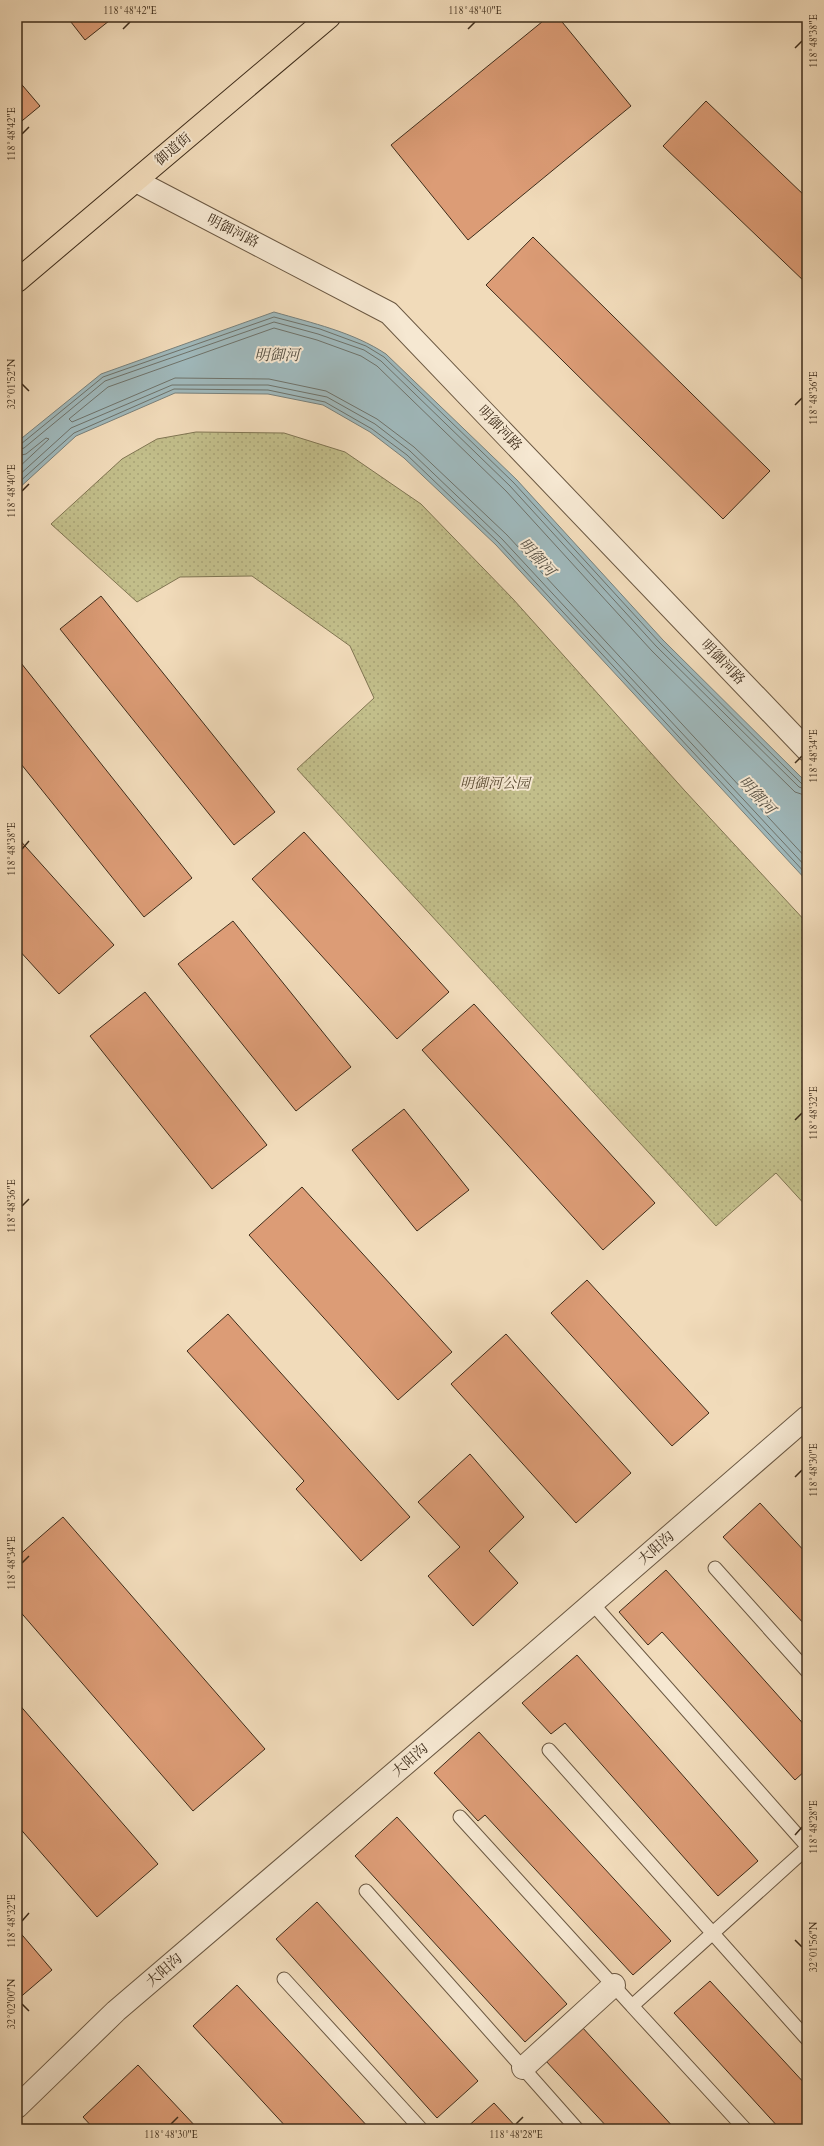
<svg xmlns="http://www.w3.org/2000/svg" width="824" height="2146" font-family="Cardo,'Noto Serif SC',serif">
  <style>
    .grass { fill: url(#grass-dots); stroke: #807552 }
    .water { fill: #9fb8bb; stroke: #78807b }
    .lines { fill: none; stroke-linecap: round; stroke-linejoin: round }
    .shore { stroke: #6e726a; stroke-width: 1 }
    .building { fill: #dc9c76; stroke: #3e2c1a }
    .service-casing { stroke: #6b5842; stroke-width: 15 }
    .minor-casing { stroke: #6b5842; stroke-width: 24 }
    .primary-casing { stroke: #3e2c1a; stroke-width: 24 }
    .service { stroke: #f6e8d2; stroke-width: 13 }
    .minor { stroke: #f6e8d2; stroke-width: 22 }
    .primary { stroke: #f1dbba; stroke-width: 22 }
    .ticks { fill: none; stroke: #3e2c1a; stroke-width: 1.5 }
    .labels { text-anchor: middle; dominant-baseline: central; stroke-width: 4; stroke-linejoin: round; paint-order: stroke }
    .street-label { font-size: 14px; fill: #3e2c1a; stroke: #f6e8d2 }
    .park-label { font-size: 14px; font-style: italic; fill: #584930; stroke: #f6e8d2 }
    .water-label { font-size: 15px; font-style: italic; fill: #564f42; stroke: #f6e8d2 }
    .neatline { fill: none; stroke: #3e2c1a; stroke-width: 1.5 }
    .ticks-label { font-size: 10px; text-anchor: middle; fill: #3e2c1a }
  </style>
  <defs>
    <pattern id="grass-dots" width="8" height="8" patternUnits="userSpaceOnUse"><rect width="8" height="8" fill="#c2be8a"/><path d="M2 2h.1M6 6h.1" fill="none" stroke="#a8a376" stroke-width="1.8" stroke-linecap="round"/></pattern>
  </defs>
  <rect width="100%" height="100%" fill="#f1dbba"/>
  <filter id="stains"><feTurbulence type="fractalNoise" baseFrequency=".005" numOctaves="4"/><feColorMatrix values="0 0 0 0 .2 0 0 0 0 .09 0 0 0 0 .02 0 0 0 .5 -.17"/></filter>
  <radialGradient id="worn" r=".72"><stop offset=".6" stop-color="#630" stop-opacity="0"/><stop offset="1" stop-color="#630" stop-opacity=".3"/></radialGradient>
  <path class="grass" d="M196 432 284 433 345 452 421 504 513 599 685 791 807 923V1207L776 1173 716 1226 297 769 374 698 350 646 252 576 180 577 137 602 51 524 122 459 157 439Z"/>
  <path class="water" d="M274 312C312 323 353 332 386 354L517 480 663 640 807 783V881L496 545 404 458 370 432 323 405 268 394 175 393 76 436 17 490V442L101 374Z"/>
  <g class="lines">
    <path class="shore" d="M17 445 21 444 103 377 274 317 320 329 366 346 384 357 514 483 660 643 802 784 807 785
      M17 450 24 448 105 381 274 322 318 334 364 350 381 361 510 486 656 646 799 787 807 790
      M17 456 26 454 46 438 49 439 17 469
      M17 477 71 428 172 385H268L327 397 375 424 410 451 502 539 807 868
      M17 484 74 433 174 389 268 390 325 402 372 429 407 455 498 542 807 875
      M807 796 795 792 652 651 506 491 377 366 361 356 317 340 274 328 108 387 69 419 72 422 175 378 269 379 326 391 377 419 414 447 507 535 807 859"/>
  </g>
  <path class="building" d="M67 17H114L85 40Z
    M548 17H558L631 106 468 240 391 145Z
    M17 79 40 106 17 125Z
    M706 101 807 198V284L663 146Z
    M533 237 770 471 723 519 486 285Z
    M101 596 275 812 234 845 60 629Z
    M21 663 192 878 144 917 17 759V666Z
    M304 832 449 992 397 1039 252 879Z
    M17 837 114 945 59 994 17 948Z
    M233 921 351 1067 296 1111 178 964Z
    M145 992 267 1145 212 1189 90 1036Z
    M474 1004 655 1203 603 1250 422 1050Z
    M404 1109 469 1190 417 1231 352 1150Z
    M302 1187 452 1352 398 1400 249 1235Z
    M587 1280 709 1413 672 1446 551 1313Z
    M228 1314 410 1517 361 1561 296 1489 304 1481 187 1351Z
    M506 1334 631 1473 576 1523 451 1384Z
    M470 1454 524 1517 489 1551 518 1583 473 1626 428 1576 460 1547 418 1502Z
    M760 1503 807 1554V1627L723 1537Z
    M63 1517 265 1749 193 1811 17 1608V1557Z
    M666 1570 807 1728V1769L795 1780 662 1632 648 1645 619 1612Z
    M577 1655 758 1861 718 1896 565 1723 551 1734 522 1703Z
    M17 1702 158 1864 97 1917 17 1825Z
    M479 1732 671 1941 633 1975 485 1815 478 1821 434 1773Z
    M397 1817 567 2004 525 2042 355 1856Z
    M317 1902 478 2081 437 2118 276 1939Z
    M17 1929 52 1970 17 2000Z
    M710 1981 807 2086V2129H780L674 2013Z
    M237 1985 370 2129H288L193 2026Z
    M582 2027 675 2129H609L545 2060Z
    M138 2065 198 2129H94L83 2117Z
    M494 2103 518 2129H465Z"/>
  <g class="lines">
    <g class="service-casing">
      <path id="service" d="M715 1568 807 1671
        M592 1603 807 1846
        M549 1750 807 2039
        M460 1817 632 2006
        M366 1891 577 2129
        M284 1979 421 2129
        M745 2129 632 2006 807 1848"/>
    </g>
    <g class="minor-casing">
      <path id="minor" d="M136 181 389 313 807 750
        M523 2068 614 1985
        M17 2107 116 2011 528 1659 807 1417"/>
    </g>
    <g class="primary-casing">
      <path id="primary" d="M17 281 329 17"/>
    </g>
    <use href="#service" class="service"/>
    <use href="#minor" class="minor"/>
    <use href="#primary" class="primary"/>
  </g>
  <path class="ticks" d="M123 29 130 22M468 29 475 22M795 48 802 41M22 134 29 127M22 384 29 391M795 405 802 398M22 491 29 484M795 763 802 756M22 849 29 841M795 1120 802 1113M22 1206 29 1199M795 1477 802 1470M22 1563 29 1556M795 1835 802 1827M22 1921 29 1913M795 1940 802 1947M22 2004 29 2011M171 2124 178 2117M516 2124 523 2117"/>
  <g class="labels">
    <g class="street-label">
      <text transform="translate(173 149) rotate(-40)">御道街</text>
      <text transform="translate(233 231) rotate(27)">明御河路</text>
      <text transform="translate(500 428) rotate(46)">明御河路</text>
      <text transform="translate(723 662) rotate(46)">明御河路</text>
      <text transform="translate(656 1548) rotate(-41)">大阳沟</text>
      <text transform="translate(410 1760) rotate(-41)">大阳沟</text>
      <text transform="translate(164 1970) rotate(-41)">大阳沟</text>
    </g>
    <g class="park-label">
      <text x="495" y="783">明御河公园</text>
    </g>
    <g class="water-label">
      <text x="277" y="355">明御河</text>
      <text transform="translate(537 557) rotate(47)">明御河</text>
      <text transform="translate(757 795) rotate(47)">明御河</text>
    </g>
  </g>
  <rect width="824" height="2146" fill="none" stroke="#f1dbba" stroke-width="44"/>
  <rect x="22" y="22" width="780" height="2102" class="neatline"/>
  <g class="ticks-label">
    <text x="130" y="14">118°48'42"E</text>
    <text x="475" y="14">118°48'40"E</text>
    <text transform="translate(813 41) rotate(-90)" y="4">118°48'38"E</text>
    <text transform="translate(11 134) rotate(-90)" y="4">118°48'42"E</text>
    <text transform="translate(11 384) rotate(-90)" y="4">32°01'52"N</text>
    <text transform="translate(813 398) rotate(-90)" y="4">118°48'36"E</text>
    <text transform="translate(11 491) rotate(-90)" y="4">118°48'40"E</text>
    <text transform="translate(813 756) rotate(-90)" y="4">118°48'34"E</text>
    <text transform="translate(11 849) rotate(-90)" y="4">118°48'38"E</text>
    <text transform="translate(813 1113) rotate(-90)" y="4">118°48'32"E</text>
    <text transform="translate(11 1206) rotate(-90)" y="4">118°48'36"E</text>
    <text transform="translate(813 1470) rotate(-90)" y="4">118°48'30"E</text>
    <text transform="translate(11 1563) rotate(-90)" y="4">118°48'34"E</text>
    <text transform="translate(813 1827) rotate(-90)" y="4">118°48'28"E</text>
    <text transform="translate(11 1921) rotate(-90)" y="4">118°48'32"E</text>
    <text transform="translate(813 1947) rotate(-90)" y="4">32°01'56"N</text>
    <text transform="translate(11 2004) rotate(-90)" y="4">32°02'00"N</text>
    <text x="171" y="2138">118°48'30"E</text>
    <text x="516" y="2138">118°48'28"E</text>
  </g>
  <rect width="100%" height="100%" filter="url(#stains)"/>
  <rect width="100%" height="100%" fill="url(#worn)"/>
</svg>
